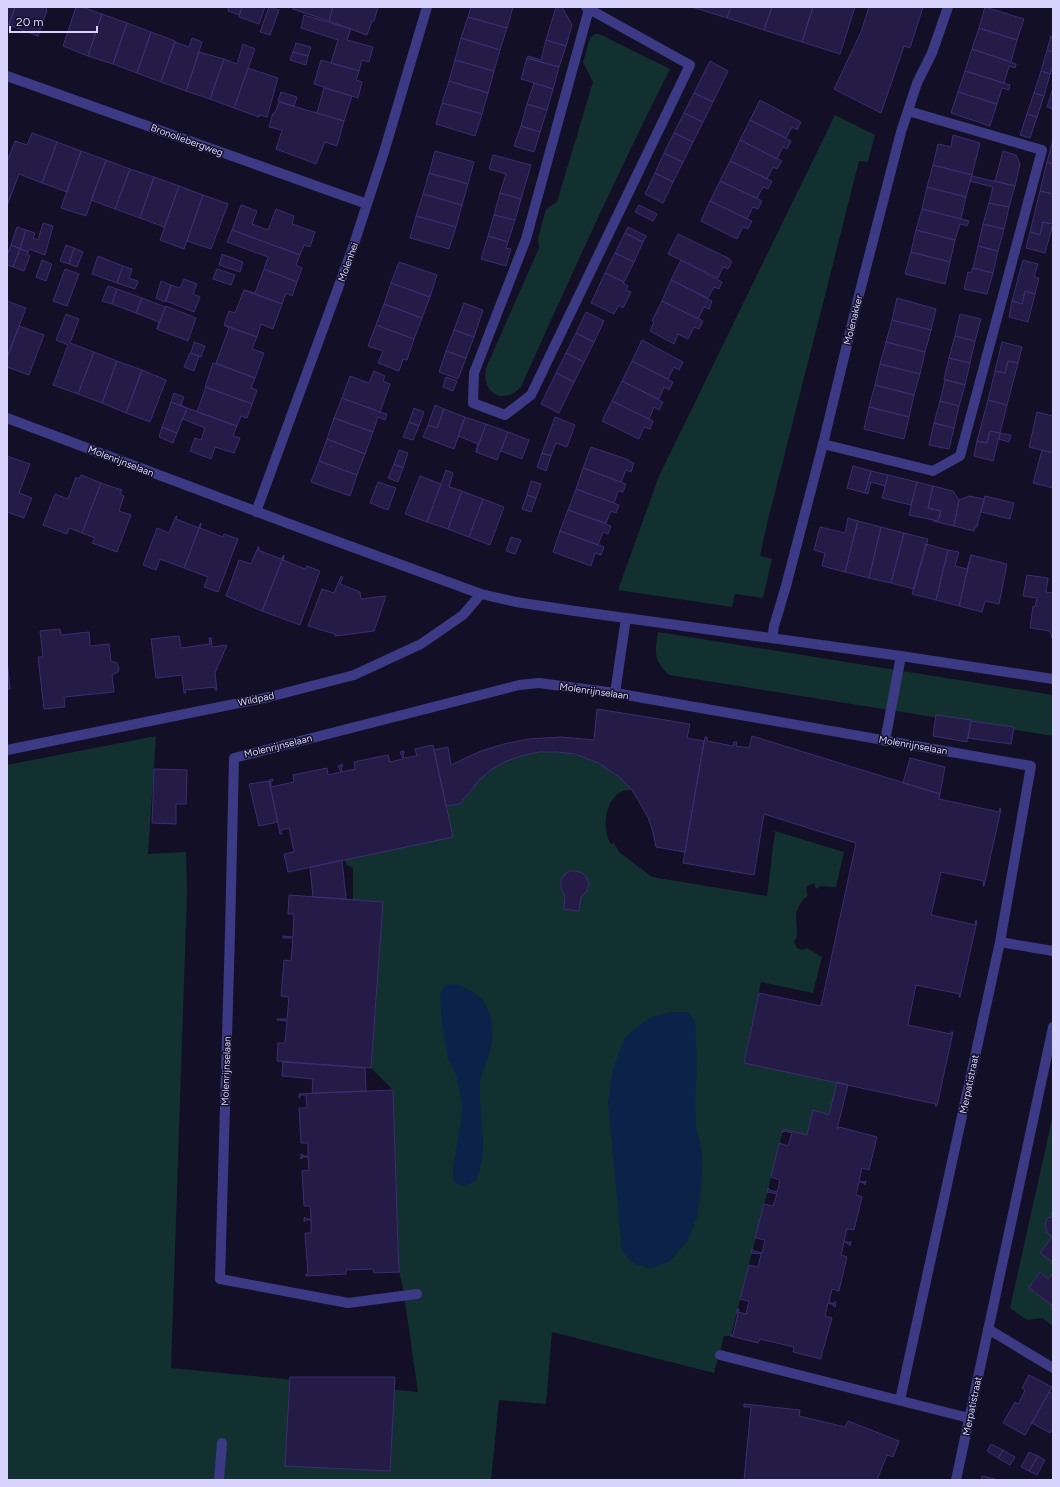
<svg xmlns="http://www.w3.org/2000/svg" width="1060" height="1487" font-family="Figtree,sans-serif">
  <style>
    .green { fill: #12302f }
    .water { fill: #0c2248 }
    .building { fill: #241b47; stroke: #3b2d73 }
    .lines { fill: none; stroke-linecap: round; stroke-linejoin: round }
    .lane { stroke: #3d3a85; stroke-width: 10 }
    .street { stroke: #3d3a85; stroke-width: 10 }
    .labels { text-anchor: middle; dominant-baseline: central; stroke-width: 3; stroke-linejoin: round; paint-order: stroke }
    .street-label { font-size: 10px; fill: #d9d4ff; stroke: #130f26 }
  </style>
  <rect width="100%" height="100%" fill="#130f26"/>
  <path class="green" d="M595 34H599L670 69C617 174 569 280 521 387 503 406 481 393 486 368L539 248 538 238 546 209 557 202 593 82 583 62 590 38Z
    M835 115 875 135 868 162 859 161 767 524 760 556 772 559 763 598 735 594 732 607 618 590 659 476Z
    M658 632 1053 695V736L669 675C653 659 655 654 658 632Z
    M156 736 148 854 186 852 187 893 171 1368 418 1392 403 1288 399 1271 393 1090 371 1068 383 902 353 900V868L347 865 345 860 446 806C450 806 454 805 458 804 464 802 473 787 478 781 481 777 485 774 489 771 523 745 575 746 610 770 618 776 625 783 632 790 629 790 626 790 623 791 605 798 601 830 611 844L614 843 619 852 652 877 767 896 775 831 844 852 836 887 821 886 816 889 814 883 807 886 806 890 808 895 801 902 796 913 797 936 794 942 797 948 802 950 807 948 822 957 813 993 761 982 744 1062 837 1082 829 1115 813 1111 807 1135 783 1130 731 1336H724L714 1373 552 1332 546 1404 499 1400 491 1480H7V765Z
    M1053 1115V1211L1051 1214 1053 1215 1050 1218 1049 1217C1043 1224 1045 1231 1052 1237L1041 1253 1053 1262V1273L1048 1279 1040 1272 1029 1288 1053 1306V1326L1042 1318 1027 1320 1010 1308Z"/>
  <path class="water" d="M456 984C471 990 484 996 489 1013 494 1026 493 1042 489 1055 486 1065 481 1074 480 1084 478 1117 490 1150 476 1181 467 1185 461 1188 453 1181V1166L461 1121 462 1104 456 1074 448 1059 442 1024 440 994 446 985Z
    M672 1012H689L695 1021 697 1069 695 1101 696 1124 702 1154 701 1188 697 1217 688 1240 670 1261 651 1269 633 1263 622 1251 608 1103 613 1069 625 1037 651 1017Z"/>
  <path class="building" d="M7 7H15L9 25 7 24Z
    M15 7H47L46 10H47L38 36 9 25Z
    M76 7H82L102 14 88 56 63 46Z
    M229 7H242L239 15 228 11Z
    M242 7H265L259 24 239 17Z
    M269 7 279 10 270 35 260 32Z
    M293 7H333L329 21 293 9Z
    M333 7H378L374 21H372L367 35 329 21Z
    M471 7H513L507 28 468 17Z
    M556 7H562L572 25 566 46 546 40Z
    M692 7H731L727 18Z
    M731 7H772L764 30 727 18Z
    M772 7H813L802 42 764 30Z
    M813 7H855L840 54 802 42Z
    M869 7H923L910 48 904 46 881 113 834 89 861 32Z
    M985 7 1024 19 1017 40 979 28Z
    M102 14 127 23 113 64 88 56Z
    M304 15 351 29 347 40 373 47 369 62 362 60 359 71 331 63 338 40 301 28Z
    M468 17 507 28 500 50 461 38Z
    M127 23 151 32 137 73 113 64Z
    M979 28 1017 40 1011 62 972 49Z
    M151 32 175 41 161 82 137 73Z
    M1051 36H1053V52L1047 50Z
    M192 38 202 42 186 91 161 82 175 42 189 47Z
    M461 38 500 50 494 71 455 60Z
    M546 40 566 46 559 67 527 58 528 56 541 60Z
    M296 43 311 47 308 56 293 52Z
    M243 44 255 49 234 108 210 99 224 59 237 64Z
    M972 49 1016 64 1015 68 1009 66 1004 83 965 71Z
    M1047 50 1053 52V66L1050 74 1041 71Z
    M199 52 224 59 210 99 186 91Z
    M293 52 308 56 306 65 290 60Z
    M527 58 559 67 553 89 521 79Z
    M321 60 359 71 356 80 362 82 358 98 314 84Z
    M455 60 494 71 488 93 449 81Z
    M710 61 728 71 713 102 694 93Z
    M248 68 278 78 267 117 259 115V117L234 108Z
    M965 71 1010 85 1009 90 1002 88 997 104 958 92Z
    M1041 71 1050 74 1044 96 1034 93Z
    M449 81 488 93 482 114 442 103Z
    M534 83 553 89 547 110 527 104Z
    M324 88 352 96 344 121 317 113Z
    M1053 88V109L1047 107Z
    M281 92 297 97 294 106 278 101Z
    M958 92 997 104 990 126 951 113Z
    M694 93 713 102 703 122 684 113Z
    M1034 93 1044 96 1037 117 1027 114Z
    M760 100 801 122 797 130 792 127 786 138 750 120Z
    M279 102 344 121 337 146 325 142 316 164 276 149 282 130 269 127 273 113H275Z
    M442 103 482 114 475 136 436 124Z
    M527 104 547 110 540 132 521 126Z
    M684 113 703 122 693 142 674 133Z
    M1027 114 1037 117 1030 138 1020 135Z
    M750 120 791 141 787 149 783 147 777 159 740 140Z
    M521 126 540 132 534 152 514 146Z
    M32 133 57 142 42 183 19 174 7 206V162L15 141 27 145Z
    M674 133 693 142 683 162 664 153Z
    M953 135 980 143 972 175 933 165 938 144 951 147Z
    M740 140 782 161 777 169 773 167 767 179 730 161Z
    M1053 140V164L1047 162Z
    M57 142 81 151 67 192 42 183Z
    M81 151 106 160 86 216 61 208Z
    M435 151 474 162 468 184 429 173Z
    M1003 151 1016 155 1020 164 1015 186 995 181Z
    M664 153 683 162 673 182 655 173Z
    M493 155 531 165 521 199 500 193 506 174 489 169Z
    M106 160 130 169 115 209 91 200Z
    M730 161 772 181 768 189 763 187 757 198 720 181Z
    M1047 162 1053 164V194L1040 191Z
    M933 165 972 175 966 197 927 187Z
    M130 169 154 177 140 218 115 209Z
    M429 173 468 184 462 205 423 194Z
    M655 173 673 182 663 203 645 194Z
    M972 176 1015 186 1009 207 989 203 993 187 970 181Z
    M154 177 179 186 164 227 140 218Z
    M720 181 762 201 758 209 753 207 747 219 710 201Z
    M179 186 203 195 184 249 160 240Z
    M927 187 966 197 961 219 922 209Z
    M1040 191 1053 194V224L1043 222 1040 235 1030 232Z
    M500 193 521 199 515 220 494 215Z
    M423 194 462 205 456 227 416 216Z
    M203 195 228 204 211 249 187 241Z
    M710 201 752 221 748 229 743 227 737 239 701 221Z
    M989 203 1009 207 1004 229 983 224Z
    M241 205 257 211 252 224 268 230 276 209 294 216 292 224 315 232 310 247 304 245 300 255 232 230Z
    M639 205 657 214 653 221 635 212Z
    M922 209 969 221 967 226 960 224 955 240 916 230Z
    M494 215 515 220 508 242 488 236Z
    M416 216 456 227 449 249 410 238Z
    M1043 222 1053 224 1045 253 1026 248 1030 232 1040 235Z
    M43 223 53 226 45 255 29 249 28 252 20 248 26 230 35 233 33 238 38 240Z
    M983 224 1004 229 998 251 978 246Z
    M17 227 26 230 20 248 11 245Z
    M628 227 646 236 643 242 625 233Z
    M232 230 300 255 296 265 302 268 297 282 264 269 268 257 227 242Z
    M916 230 955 240 950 262 911 252Z
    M625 233 643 242 634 262 615 253Z
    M678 234 728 258 732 262 728 269 723 267 718 278 668 254Z
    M488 236 508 242 506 248 511 249 506 266 481 259Z
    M11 245 20 249 13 267 7 265V255Z
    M66 245 74 248 69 264 60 261Z
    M978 246 998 251 993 273 973 268Z
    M74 248 83 252 77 267 69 264Z
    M20 249 28 252 27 254 30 256 24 271 13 267Z
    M911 252 950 262 945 284 905 274Z
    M615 253 634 262 624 282 605 273Z
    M222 254 243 262 240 272 219 265Z
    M98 256 123 266 117 283 92 274Z
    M42 260 52 264 46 281 36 277Z
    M681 260 722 282 719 289 714 287 708 298 671 280Z
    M1023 260 1038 264 1034 277 1039 278 1035 294 1025 291 1022 304 1012 301Z
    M399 262 437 275 430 297 391 283Z
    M123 266 132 269 129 278 138 281 135 289 117 283Z
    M973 268 993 273 987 294 964 289 968 272 971 273Z
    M65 269 79 274 67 306 53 301Z
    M217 269 235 275 231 285 213 279Z
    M264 269 297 282 292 296 286 293 282 304 244 290 255 293Z
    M605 273 624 282 623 283 628 286 626 290 631 292 623 308 619 305 614 314 591 303Z
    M184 279 197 284 193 294 200 297 194 312 166 301 171 285 180 288Z
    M671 280 712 301 709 309 704 307 698 319 662 301Z
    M161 281 171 285 165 302 156 298Z
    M391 283 430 297 422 318 384 304Z
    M108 286 117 289 112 304 102 301Z
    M117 289 142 298 136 313 112 304Z
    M244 290 282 304 273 329 261 324 257 337 224 325 229 311 235 313Z
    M1025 291 1035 294 1028 322 1009 317 1012 301 1022 304Z
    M142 298 165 307 166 306 157 329 159 322 136 313Z
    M897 298 936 309 931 330 892 320Z
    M7 301 26 308 7 358Z
    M662 301 703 321 699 329 694 327 688 339 678 334 674 344 650 331 654 322 652 321Z
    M464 303 483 310 474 337 454 330Z
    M384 304 422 318 414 339 376 325Z
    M166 306 196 318 188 341 157 329Z
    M586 312 604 321 594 342 576 333Z
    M66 314 79 319 70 343 94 352 78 394 53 385 68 345 56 340Z
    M960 314 981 319 975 341 955 336Z
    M892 320 931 330 925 352 886 342Z
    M224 325 257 337 252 349 264 353 255 378 216 363 229 328Z
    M376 325 414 339 407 360 403 359 399 371 378 363 383 351 368 346Z
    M19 326 44 335 29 375 7 367V358Z
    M454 330 474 337 466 358 446 351Z
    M576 333 594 342 584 362 566 353Z
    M955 336 975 341 970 363 949 358Z
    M642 340 683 362 679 370 674 367 668 379 632 361Z
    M194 342 205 346 201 357 191 353Z
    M886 342 925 352 920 374 880 364Z
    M1002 342 1022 347 1018 363 1008 361 1005 373 995 371Z
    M446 351 466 358 458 379 439 372Z
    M94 352 117 361 102 403 78 394Z
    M190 353 199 356 194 371 184 367Z
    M566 353 584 362 574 382 556 373Z
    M949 358 970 363 965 385 944 379Z
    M117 361 142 370 126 413 102 403Z
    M632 361 673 382 669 390 664 387 659 399 622 381Z
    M1008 361 1018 363 1007 405 988 400 995 371 1005 373Z
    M213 363 255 378 251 388 257 390 252 404 205 387Z
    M880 364 920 374 914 395 875 385Z
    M142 370 166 380 150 422 126 413Z
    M374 371 385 376 383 381 390 384 380 412 342 398 350 376 369 383Z
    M556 373 574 382 559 413 541 404Z
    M446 377 457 381 453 391 443 387Z
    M945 380 965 385 959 406 940 401Z
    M622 381 663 402 659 410 654 407 649 419 612 401Z
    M875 385 914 395 909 417 869 407Z
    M206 387 252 404 247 418 241 416 237 426 197 412Z
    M174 393 184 397 181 405 187 408 171 402Z
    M342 398 380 412 387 414 385 420 378 417 373 432 334 418Z
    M988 400 1007 405 1000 433 990 431 987 443 977 441Z
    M612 401 653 421 650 429 644 427 639 439 602 421Z
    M940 401 959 406 954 428 934 423Z
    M171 402 187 408 177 433 162 427Z
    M435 405 444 409 437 428 428 425Z
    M869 407 909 417 904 439 864 429Z
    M187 408 237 426 233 436 240 438 234 453 215 447 211 459 190 451 195 438 201 440 205 428 183 419Z
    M414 408 424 412 419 426 409 422Z
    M444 409 465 417 454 449 423 437 428 425 437 428Z
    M1037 412 1053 416V453L1029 447Z
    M465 417 486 424 476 452 478 444 458 436Z
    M555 417 575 425 567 447 556 443 551 456 542 453Z
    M334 418 373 432 365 454 327 439Z
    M409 422 419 426 413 440 403 437Z
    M934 423 954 428 949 449 929 445Z
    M486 424 508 432 497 460 476 452Z
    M162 427 177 433 173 443 159 437Z
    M990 431 1000 433 993 461 974 456 977 441 987 443Z
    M508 432 529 440 522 459 501 451Z
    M1000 433 1011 435 1009 442 999 439Z
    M327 439 365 454 357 475 319 461Z
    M591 447 629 460V461L634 463 631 472 626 470 621 482 583 468Z
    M399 450 408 453 403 468 394 464Z
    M1042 450 1053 453V488L1033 483Z
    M542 453 551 456 546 471 537 467Z
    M7 456 30 464 19 493 32 498 24 518 7 512Z
    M319 461 357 475 350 496 311 482Z
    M394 464 403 468 398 482 388 478Z
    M853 466 871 471 865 493 847 488Z
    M583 468 626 484 623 492 618 491 614 503 576 489Z
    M446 470 453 473 449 487 462 491 448 529 427 522Z
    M871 471 888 475 885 486 871 482 868 494 865 493Z
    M81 475 101 483 82 533 69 528 67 534 43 525 55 494 68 499 76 477 79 479Z
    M888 475 917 482 911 505 882 498Z
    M420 476 441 484 427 522 405 514Z
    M531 481 541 484 536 498 527 495Z
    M378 482 396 488 388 510 370 503Z
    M917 482 933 486 928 508 941 511 938 521 909 515Z
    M101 483 122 490 120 494 124 496 119 511 131 515 117 552 92 543 95 538 82 533Z
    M933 486 953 491 959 500 954 526 933 521H938L941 511 928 508Z
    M576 489 619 505 616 513 611 511 606 523 568 510Z
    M462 491 483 499 469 537 448 529Z
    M527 495 536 498 531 512 522 509Z
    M969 496 984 499 977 527H975L974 531 954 526 959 500Z
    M985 496 1014 503 1010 519 981 512Z
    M483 499 504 507 490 545 469 537Z
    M568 510 611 526 608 534 603 532 598 545 560 531Z
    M176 516H177L176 519 199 528 201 523 184 568 160 559 156 570 143 565 157 528 169 533Z
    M848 518 858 521 845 572 822 566 825 553 814 550 820 527 845 533Z
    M858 521 881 527 869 578 845 572Z
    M201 523 200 528 223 537 224 534 238 539 218 592 204 587 208 577 184 568Z
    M881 527 904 533 891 583 869 578Z
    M560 531 604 547 601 555 595 553 591 566 553 552Z
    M904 533 928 539 914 589 891 583Z
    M511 537 521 540 515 554 506 551Z
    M926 544 948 550 936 600 912 594Z
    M258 547 260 548 258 550 281 559 284 555 262 611 226 596 239 560 251 564Z
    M948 550 959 552 955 566 967 569 971 555 959 606 936 600Z
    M284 555 283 560 305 569 307 566 320 571 300 625 262 611Z
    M971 555 1007 564 999 604 985 601 982 612 959 606Z
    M1027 575 1048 578 1046 592 1053 593V641L1050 631 1030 628 1033 606 1035 607 1037 598 1023 596Z
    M341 576 343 577 340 584 360 592 361 599 386 596 374 631 335 636V634L308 626 322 589 334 593Z
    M60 629 61 635 89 632 90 646 109 644 111 661 117 663 119 668 118 672 112 675 114 692 64 697 65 707 44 709 38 657H43L40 631Z
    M179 636 181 648 210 644 209 638H211L212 647 227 645 215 673 217 690H215V687L185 690 186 693H184L182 675 156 678 151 639Z
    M7 660 10 689H7Z
    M597 709 690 724 687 738 704 741 685 852 656 847 653 832 648 817 632 790 620 778 609 770 599 763 575 754 557 752H539L521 756 504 762 491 770 479 780 460 804 446 806 434 750 448 747 451 765 481 751 504 744 528 739 561 737 594 740Z
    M936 715 971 720 967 742 933 736Z
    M971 721 1014 727 1011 744 968 738Z
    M752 736 940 794 939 799 999 812 1000 808 1001 809 984 886H983L984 881 941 872 931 915 975 925 976 920 977 921 960 997H959L960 994 916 985 908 1025 951 1034V1032H953L937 1106H935L936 1104 744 1063 759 993 821 1006 856 843 764 814 754 875 683 863 705 737H707V741L733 746 734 742H737L736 746 749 748Z
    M433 745 453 837 288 872 284 854 294 852 289 828 281 830 282 834H280L269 780 273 779V781H271V787L294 782 293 775 327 768 328 775 341 772 338 766 342 764 343 766H341L342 772 355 769 354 762 388 755 390 762 403 759 400 752 404 751V753H403L404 758 417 756 415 749Z
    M910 758 945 767 940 794 903 783Z
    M154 769 187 770 186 804H176V824L152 823Z
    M269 781 278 822 259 826 249 784Z
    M342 860 346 899 313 897 310 867Z
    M570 871H576L582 873 586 877 589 883 587 891 581 897 579 911 564 909 565 896 561 889V880L565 874Z
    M289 895 383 902 371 1068 277 1061 278 1043H285L287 1021 277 1020V1019H287L289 997 281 996 284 960 291 961 293 938H283V936L293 937 294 914H288Z
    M283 1062 365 1068 366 1091 312 1093 313 1079 282 1076Z
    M837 1082 848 1085 837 1129 839 1127 877 1137 869 1170 862 1168 859 1181 865 1182V1181H866L865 1185 864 1183 859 1182 856 1195 862 1197 854 1230 847 1229 844 1241 849 1243 851 1241 850 1246 849 1244 844 1242 841 1255 847 1257 839 1291 832 1289 829 1302 834 1304V1302H836L835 1307 833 1306 834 1305 828 1303 825 1316 832 1318 821 1357V1359L793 1352 794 1347 760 1339 758 1343 731 1336V1335H733L738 1313H736L737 1309H739L738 1312 746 1314 749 1301 740 1299 749 1265 758 1267 761 1254 751 1253 752 1249 754 1251 762 1253 765 1240 755 1238 764 1204 773 1206 777 1194 769 1192 767 1193 768 1188 769 1189V1190L777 1192 780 1180 771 1177 779 1143 788 1146 792 1133 784 1131 782 1133 783 1129 807 1135 813 1110 829 1115Z
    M393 1090 398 1248 399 1271 400 1272 374 1273 373 1269 346 1270V1274L306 1276V1274H308L305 1233H311V1220H306L304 1222V1218L305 1217V1219H311L310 1206H304L302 1171 309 1170 308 1157H303L301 1159V1154L303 1155V1156H308V1143H301L299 1108H307L306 1095H300V1098H299V1094Z
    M1053 1211V1262L1040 1253 1052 1237 1047 1232 1045 1225 1047 1219 1049 1217 1050 1218 1053 1215 1051 1214Z
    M1040 1272 1048 1279 1053 1273V1306L1029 1288Z
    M1029 1375 1052 1387 1025 1435 1003 1423 1015 1402 1018 1404 1020 1401 1025 1390 1022 1388Z
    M290 1377H395L390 1471 285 1466Z
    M1049 1392 1053 1394V1428L1050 1433 1032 1423Z
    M744 1404 800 1410 799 1416 845 1427 848 1421 899 1441 893 1457 887 1455 877 1480H744L751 1407H744Z
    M991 1444 1003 1450 998 1458 987 1451Z
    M1003 1450 1015 1457 1010 1465 998 1458Z
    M1029 1452 1038 1456 1029 1471 1021 1467Z
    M1038 1456 1045 1460 1037 1475 1029 1471Z
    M982 1476 999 1480H981Z"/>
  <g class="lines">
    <path class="lane" d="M823 444 933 471 960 456 1042 150 908 111
      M615 693 626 618
      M885 741 901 656
      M1000 942 1053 951
      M417 1294 348 1303 220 1279 230 933 234 758 519 685 539 683 615 693 1031 766 1000 942 900 1400
      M720 1355 969 1418
      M219 1480 222 1443"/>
    <path class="street" d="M586 7 589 9 690 65 531 395 505 415 473 403 474 373 526 239 589 9
      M7 76 367 204
      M7 418 303 529 481 594 516 602 575 611 901 656 1053 679
      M256 512 353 247 384 152 427 7
      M772 638 774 626 786 586 823 444 859 295 901 132 917 83 932 53 948 7
      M7 750 269 697 354 675 421 644 463 615 481 594
      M988 1329 1053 1368
      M956 1480 1053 1027"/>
  </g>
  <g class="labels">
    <g class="street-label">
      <text transform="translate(187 140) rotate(20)">Bronoliebergweg</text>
      <text transform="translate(348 262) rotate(-70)">Molenhei</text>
      <text transform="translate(853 320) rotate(-76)">Molenakker</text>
      <text transform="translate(121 461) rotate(21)">Molenrijnselaan</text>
      <text transform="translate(594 691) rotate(8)">Molenrijnselaan</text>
      <text transform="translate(256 699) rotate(-12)">Wildpad</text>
      <text transform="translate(913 745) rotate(10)">Molenrijnselaan</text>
      <text transform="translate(278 746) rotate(-14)">Molenrijnselaan</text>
      <text transform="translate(226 1071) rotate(-88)">Molenrijnselaan</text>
      <text transform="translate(969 1084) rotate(-78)">Merpatistraat</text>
      <text transform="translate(972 1406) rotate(-78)">Merpatistraat</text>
    </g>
  </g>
  <rect width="1060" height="1487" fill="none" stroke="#d9d4ff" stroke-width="16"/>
  <path d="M10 26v6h87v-6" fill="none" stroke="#d9d4ff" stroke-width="2"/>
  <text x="16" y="26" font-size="12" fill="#d9d4ff" stroke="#130f26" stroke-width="3" paint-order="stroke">20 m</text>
</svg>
